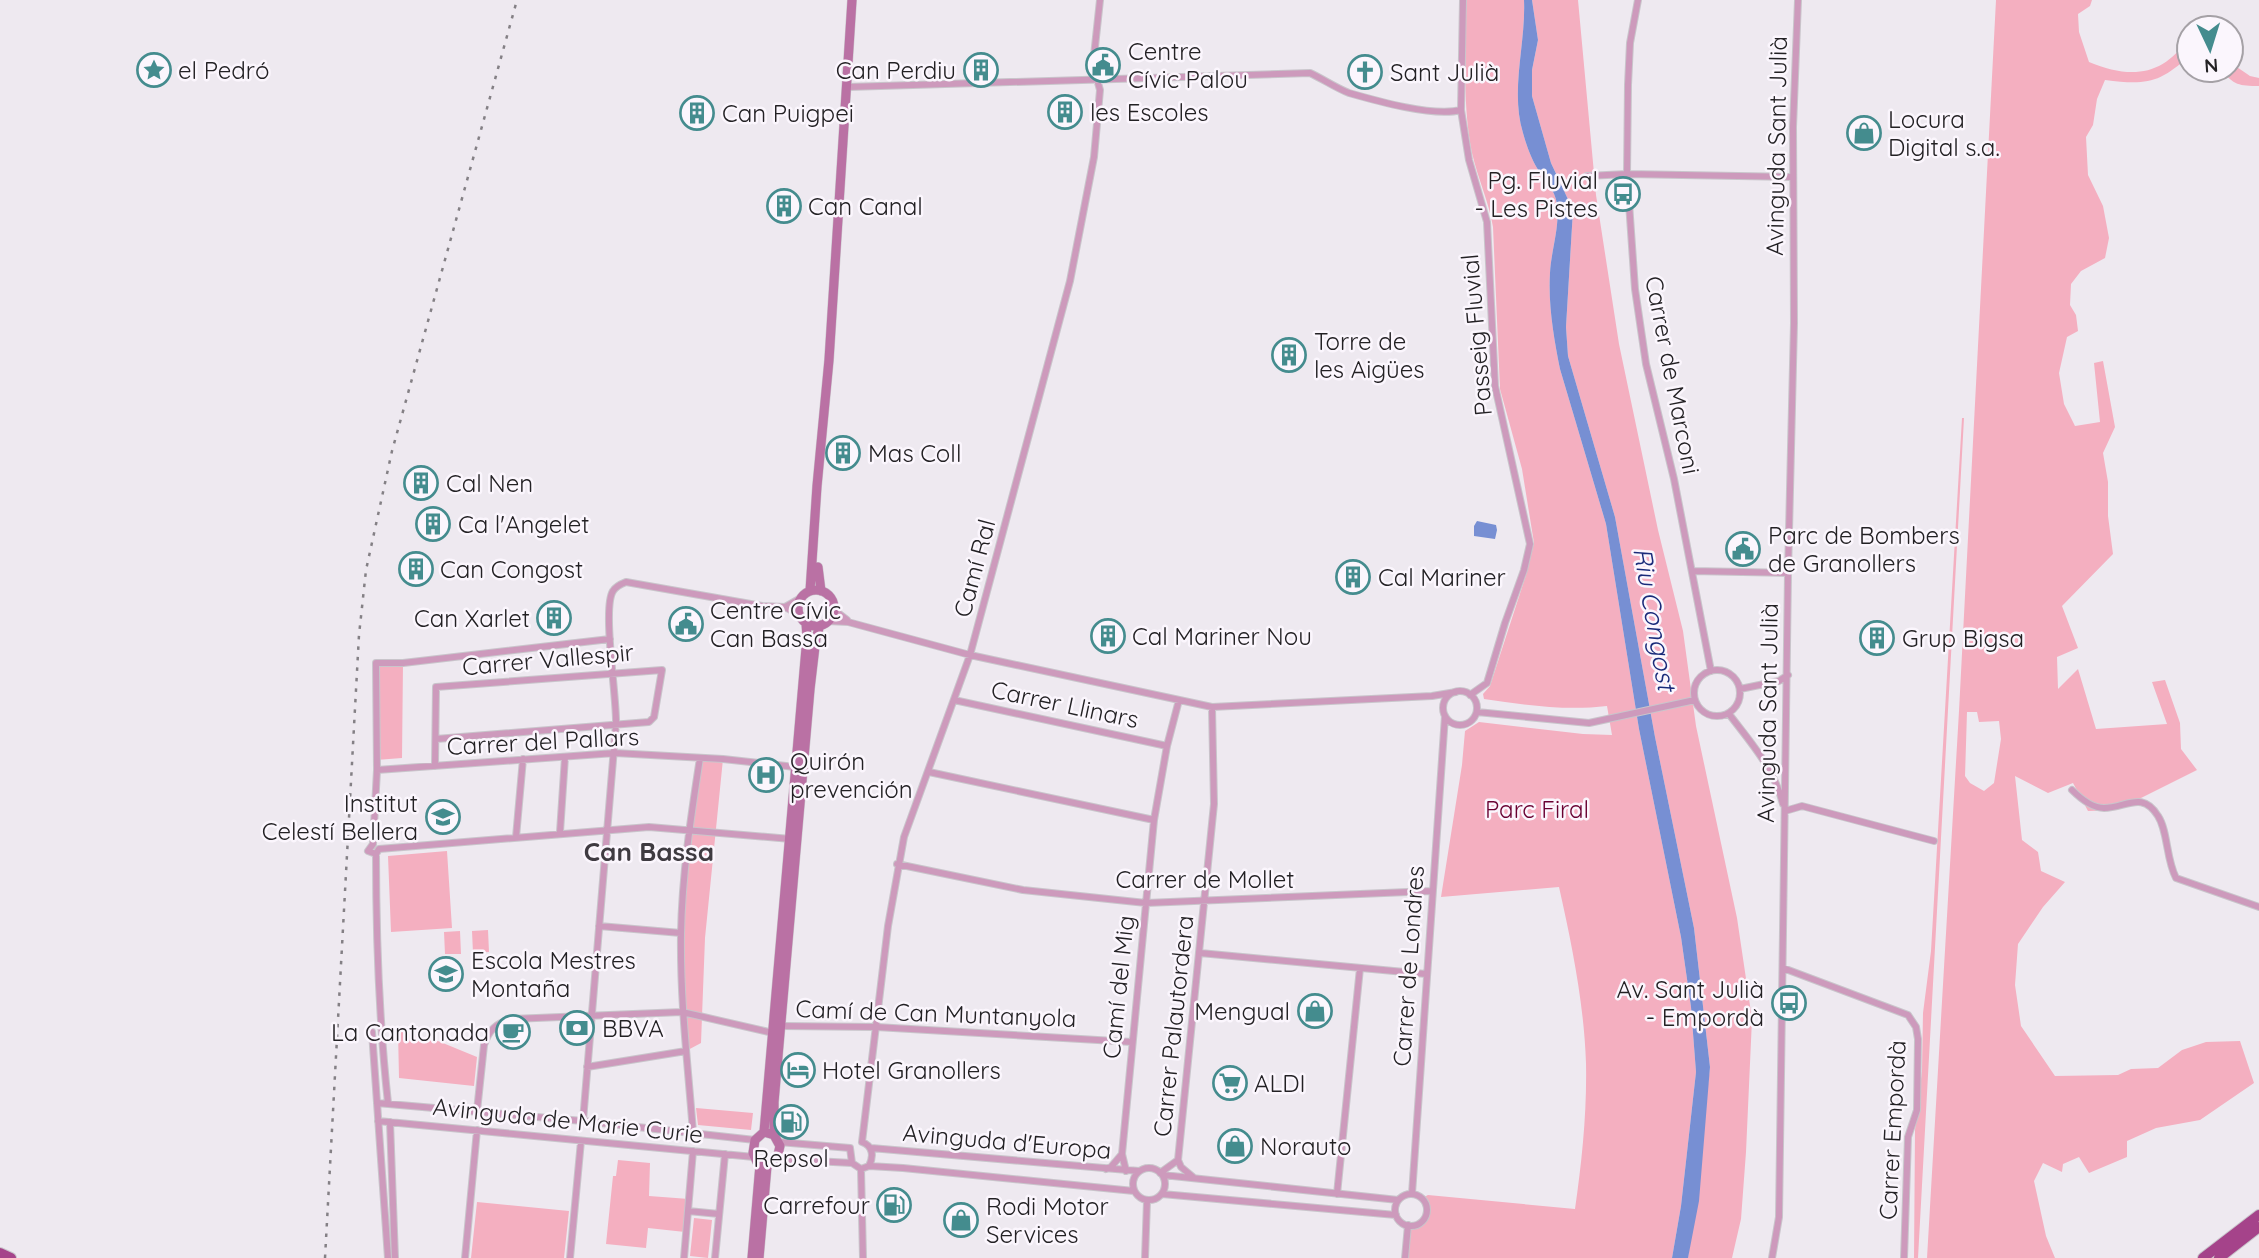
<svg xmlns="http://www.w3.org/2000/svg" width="2259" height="1258" font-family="Quicksand,sans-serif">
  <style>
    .green { fill: #f4afc0; fill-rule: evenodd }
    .water { fill: #778fd3 }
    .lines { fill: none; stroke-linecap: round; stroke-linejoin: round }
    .minor-casing { stroke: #c9c5cb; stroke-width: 8 }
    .secondary-casing { stroke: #c9c5cb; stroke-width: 10 }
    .trunk-casing { stroke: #c9c5cb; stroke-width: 12 }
    .minor { stroke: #cd9abc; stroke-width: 6 }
    .secondary { stroke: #ba71a4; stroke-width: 9 }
    .trunk { stroke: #a5438a; stroke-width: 10 }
    .rail { stroke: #848085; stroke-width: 2.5; stroke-dasharray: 3.5 7; stroke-linecap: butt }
    .labels { text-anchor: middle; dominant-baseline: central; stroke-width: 5; stroke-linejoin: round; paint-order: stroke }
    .poi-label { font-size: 24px; fill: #232124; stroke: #fbf6fd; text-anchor: start }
    .street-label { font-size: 24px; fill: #232124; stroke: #fbf6fd }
    .park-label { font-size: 24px; fill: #690131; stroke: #fbf6fd }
    .water-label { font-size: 26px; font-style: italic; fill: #1a2b7a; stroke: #fbf6fd }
    .neighbourhood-label { font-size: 26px; font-weight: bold; fill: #3f3b41; stroke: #fbf6fd }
  </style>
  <rect width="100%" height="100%" fill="#eee9f0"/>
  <path class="green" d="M1466 0H1524C1526 44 1510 90 1523 133 1526 144 1531 158 1537 168 1544 180 1555 189 1557 204 1560 227 1551 251 1550 273 1548 305 1554 339 1560 369L1606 524 1639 729 1681 937 1691 1007 1696 1072 1681 1206 1672 1258H1406L1408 1225H1415L1423 1219 1426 1208 1422 1198 1428 1195 1575 1209C1582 1161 1587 1112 1586 1063 1584 1004 1572 945 1559 887L1441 897 1462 765 1465 731 1479 722 1583 734 1612 735 1607 706C1566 711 1525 705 1484 699L1483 694 1490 686 1526 575 1534 543 1522 469 1500 389 1493 227C1489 202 1478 179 1472 153 1462 104 1466 50 1466 0Z
    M1532 0H1578L1596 195 1619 344 1658 530 1683 631 1696 726 1737 918 1752 1019 1746 1152 1741 1219 1732 1258H1688L1710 1067 1694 928 1655 737 1615 517 1568 356 1566 327 1573 210 1551 163 1532 96V70L1538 40Z
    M1996 0H2092L2090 6 2078 14 2079 32 2089 62C2130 79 2163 77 2189 37V56C2159 84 2145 85 2105 80L2097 99 2093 125 2086 137 2088 175 2103 206 2109 238 2105 258 2081 271 2071 284 2070 305 2076 315 2078 331 2067 337 2059 373 2064 404 2075 426 2100 422 2094 363 2103 361 2115 427 2103 453 2108 482V516L2113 554 2062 606 2078 648 2057 657 2058 689 2078 669 2096 729 2167 724 2152 682 2165 680 2180 723 2181 749 2197 770 2117 810 2088 811 2073 783 2048 793 2015 776 2022 840 2038 852 2041 871 2065 882 2043 907 2018 944 2015 985 2021 1026 2055 1076 2118 1075 2131 1069 2158 1068 2182 1050 2206 1042 2240 1041 2254 1083 2200 1120 2156 1128 2127 1141V1157L2089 1173 2079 1157 2063 1164 2062 1172 2043 1163 2034 1181 2046 1236 2055 1258H1927L1959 711ZM1967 712H1977L1979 722 1999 721 2001 739 1994 783 1984 791 1970 783 1965 776Z
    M2231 63 2250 76 2259 78V86C2239 86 2234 85 2221 70H2231Z
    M1962 418H1964L1918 1258H1914L1915 1130 1922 1071 1923 1013 1931 951Z
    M376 663H403L402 758 376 760Z
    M700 758 723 759 705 938 701 1043 686 1051 681 933Z
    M447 851 452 928 391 932 388 856Z
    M488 930 489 952 473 953 472 931Z
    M460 931 461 954H445L444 932Z
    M398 1031 438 1041 477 1057 474 1086 399 1078Z
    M696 1108 753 1113 751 1130 698 1125Z
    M618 1160 650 1163 649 1196 689 1199 685 1232 648 1228 646 1248 606 1244 613 1176H616Z
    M477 1202 569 1211 564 1258H471Z
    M694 1218 712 1220 708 1258 690 1256Z"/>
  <path class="water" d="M1524 0H1532L1538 40 1532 70V96L1551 163 1573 210 1566 327 1568 356 1615 517 1655 737 1694 928 1710 1067 1699 1201 1688 1258H1672L1681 1206 1696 1072 1691 1007 1681 937 1639 729 1606 524 1560 369C1554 339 1548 305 1550 273 1551 251 1560 227 1557 204 1555 189 1544 180 1537 168 1531 158 1526 144 1523 133 1510 90 1526 44 1524 0Z
    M1477 521 1496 525 1497 530 1495 539 1474 536V526Z"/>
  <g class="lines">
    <g class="minor-casing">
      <path id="minor" d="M1463 0 1461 110 1469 160 1487 222 1495 386 1530 544 1524 570 1505 623 1487 683 1470 695
        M1638 0 1630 43 1628 85 1627 174 1635 289 1646 364 1674 479 1711 671
        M848 87 1310 73C1323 79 1336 88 1349 93 1377 101 1433 117 1461 110
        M1587 176 1627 174 1792 177
        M1692 571 1788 573
        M785 607 798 614
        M834 610 847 620
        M828 621 848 622 970 655 1212 707 1432 696 1456 692
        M610 639 403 663H376L377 770 373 844 368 851 376 854 379 849 649 827 791 839
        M1694 693a23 23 0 1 1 46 0a23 23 0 1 1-46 0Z
        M1740 689 1779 681 1788 675
        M1443 708a17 17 0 1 1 34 0a17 17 0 1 1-34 0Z
        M954 700 1167 746
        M1477 712 1589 723 1695 700
        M1729 714C1751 743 1774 768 1783 804
        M435 766 436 687 662 670 654 717 649 722 436 739
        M377 770 615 753 723 759 795 767
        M929 772 1154 820
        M2072 790C2080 798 2092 808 2104 808 2126 808 2142 790 2158 816 2168 831 2166 859 2176 878L2259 907
        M1785 811 1802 806 1934 841
        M560 832 565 757
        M516 837 523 759
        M376 854C376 937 379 1020 388 1103
        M897 864 1023 890 1146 903 1432 891
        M599 926 681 933
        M1200 953 1426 974
        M1783 968 1908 1015 1916 1027 1918 1039 1917 1110 1908 1137 1904 1258
        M781 1026 876 1027 1132 1042
        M372 1032 388 1258
        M587 1067 686 1051
        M377 1103 583 1121 755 1140
        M477 1111 484 1045C489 1030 496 1023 512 1019L682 1012 773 1033
        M378 1121 754 1157
        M583 1121 616 724C617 698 602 608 613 591 616 586 621 584 626 582L762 606 785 607 799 599
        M390 1122 395 1258
        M693 1132C688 1066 680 1001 681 934 682 875 691 816 700 758
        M779 1142 850 1148
        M862 1142 888 926 904 837 970 655 1070 281 1094 157 1100 90 1093 65 1100 0
        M862 1142C873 1146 874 1156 869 1166
        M850 1148 852 1163 861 1169
        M871 1148 1139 1171
        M777 1159 852 1163
        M1178 1160 1181 1167 1193 1177
        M1133 1184a16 16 0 1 1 32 0a16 16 0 1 1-32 0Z
        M861 1169 869 1166 903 1168 1134 1191
        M861 1169 863 1258
        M1106 1169 1111 1167 1122 1154
        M1126 1171 1122 1154 1154 820 1167 746 1179 700
        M1160 1173 1178 1160 1214 804 1212 707
        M1163 1175 1398 1200
        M1162 1194 1396 1215
        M1337 1194 1360 968
        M1412 1194 1445 716
        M1395 1210a16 16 0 1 1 32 0a16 16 0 1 1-32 0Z
        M688 1211 719 1214
        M465 1258 477 1130
        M570 1258 581 1141
        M684 1258 693 1151
        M715 1258 725 1154
        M1145 1258 1147 1201
        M1405 1258 1408 1225
        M1772 1258 1779 1217 1788 573 1794 323 1793 127 1798 0"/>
    </g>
    <g class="secondary-casing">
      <path id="secondary" d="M818 567 821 591
        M798 608a18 18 0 1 1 36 0a18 18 0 1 1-36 0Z
        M810 591 817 486 829 360 852 0
        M764 1132 807 637 806 623
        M764 1132 774 1135 780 1146 777 1159 767 1166 757 1162 753 1153 755 1140Z
        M774 1135V1102L810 689 816 638 820 625
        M752 1258 760 1165
        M759 1258 767 1166"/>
    </g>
    <g class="trunk-casing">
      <path id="trunk" d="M0 1253 11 1258
        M2203 1258 2259 1215
        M2219 1258 2259 1227"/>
    </g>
    <use href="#minor" class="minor"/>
    <use href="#secondary" class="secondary"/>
    <use href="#trunk" class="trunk"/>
    <path class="rail" d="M325 1258 359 635 366 570 392 451 517 0"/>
  </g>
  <defs>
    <g id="civic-ring" transform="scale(1.75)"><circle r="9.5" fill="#fbf6fd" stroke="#448c8e" stroke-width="1.5"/><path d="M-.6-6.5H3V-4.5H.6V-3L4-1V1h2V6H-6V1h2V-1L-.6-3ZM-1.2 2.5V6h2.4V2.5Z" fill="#448c8e"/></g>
    <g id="sight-ring" transform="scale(1.75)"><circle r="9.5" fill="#fbf6fd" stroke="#448c8e" stroke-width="1.5"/><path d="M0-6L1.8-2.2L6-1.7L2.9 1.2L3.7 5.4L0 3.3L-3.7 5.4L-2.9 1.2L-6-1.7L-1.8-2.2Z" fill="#448c8e"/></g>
    <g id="building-ring" transform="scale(1.75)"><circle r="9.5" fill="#fbf6fd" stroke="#448c8e" stroke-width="1.5"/><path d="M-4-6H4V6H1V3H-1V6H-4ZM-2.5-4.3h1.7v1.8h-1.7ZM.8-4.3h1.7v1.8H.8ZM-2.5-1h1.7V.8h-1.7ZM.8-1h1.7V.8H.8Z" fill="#448c8e"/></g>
    <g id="church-ring" transform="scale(1.75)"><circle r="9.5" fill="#fbf6fd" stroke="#448c8e" stroke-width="1.5"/><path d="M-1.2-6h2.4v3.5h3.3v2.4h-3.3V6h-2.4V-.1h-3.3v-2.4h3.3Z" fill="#448c8e"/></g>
    <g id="shop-ring" transform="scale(1.75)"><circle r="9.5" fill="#fbf6fd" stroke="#448c8e" stroke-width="1.5"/><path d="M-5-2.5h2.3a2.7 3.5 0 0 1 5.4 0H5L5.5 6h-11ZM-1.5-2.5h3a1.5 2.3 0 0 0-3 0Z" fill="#448c8e"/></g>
    <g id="bus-ring" transform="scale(1.75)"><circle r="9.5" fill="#fbf6fd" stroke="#448c8e" stroke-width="1.5"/><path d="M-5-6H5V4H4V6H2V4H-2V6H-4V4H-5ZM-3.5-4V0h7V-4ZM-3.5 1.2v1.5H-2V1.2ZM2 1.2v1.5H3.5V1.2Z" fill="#448c8e"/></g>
    <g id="hospital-ring" transform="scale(1.75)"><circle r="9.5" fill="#fbf6fd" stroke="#448c8e" stroke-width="1.5"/><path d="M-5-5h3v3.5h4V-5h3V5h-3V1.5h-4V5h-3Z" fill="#448c8e"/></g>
    <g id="school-ring" transform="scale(1.75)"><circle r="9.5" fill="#fbf6fd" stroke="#448c8e" stroke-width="1.5"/><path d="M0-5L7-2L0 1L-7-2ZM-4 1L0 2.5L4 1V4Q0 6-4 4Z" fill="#448c8e"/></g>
    <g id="bank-ring" transform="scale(1.75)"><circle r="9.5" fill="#fbf6fd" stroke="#448c8e" stroke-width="1.5"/><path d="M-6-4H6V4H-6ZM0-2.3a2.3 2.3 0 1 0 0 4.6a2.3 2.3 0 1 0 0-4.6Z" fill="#448c8e"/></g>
    <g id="cafe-ring" transform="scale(1.75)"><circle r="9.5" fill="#fbf6fd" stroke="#448c8e" stroke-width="1.5"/><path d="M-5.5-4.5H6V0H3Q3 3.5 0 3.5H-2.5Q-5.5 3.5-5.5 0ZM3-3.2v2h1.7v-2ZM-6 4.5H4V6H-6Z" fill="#448c8e"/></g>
    <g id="hotel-ring" transform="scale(1.75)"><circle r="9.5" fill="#fbf6fd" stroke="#448c8e" stroke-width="1.5"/><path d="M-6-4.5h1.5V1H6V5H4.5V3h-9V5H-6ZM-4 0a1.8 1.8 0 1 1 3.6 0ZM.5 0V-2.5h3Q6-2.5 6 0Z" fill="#448c8e"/></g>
    <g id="supermarket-ring" transform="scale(1.75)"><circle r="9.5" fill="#fbf6fd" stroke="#448c8e" stroke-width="1.5"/><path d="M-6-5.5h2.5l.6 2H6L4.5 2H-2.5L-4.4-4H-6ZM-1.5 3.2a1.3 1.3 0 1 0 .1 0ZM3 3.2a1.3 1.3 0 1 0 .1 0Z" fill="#448c8e"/></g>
    <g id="fuel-ring" transform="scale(1.75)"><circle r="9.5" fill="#fbf6fd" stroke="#448c8e" stroke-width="1.5"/><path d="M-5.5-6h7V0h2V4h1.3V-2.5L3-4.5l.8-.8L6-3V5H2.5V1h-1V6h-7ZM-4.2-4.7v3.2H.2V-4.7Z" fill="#448c8e"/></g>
  </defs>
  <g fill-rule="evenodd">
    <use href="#civic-ring" x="1103" y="65"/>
    <use href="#sight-ring" x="154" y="70"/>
    <use href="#building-ring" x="981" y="70"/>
    <use href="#church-ring" x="1365" y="72"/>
    <use href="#building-ring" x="1065" y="112"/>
    <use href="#building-ring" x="697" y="113"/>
    <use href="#shop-ring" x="1864" y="133"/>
    <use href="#bus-ring" x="1623" y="194"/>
    <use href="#building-ring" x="784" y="206"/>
    <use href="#building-ring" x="1289" y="355"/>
    <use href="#building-ring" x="843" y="453"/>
    <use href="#building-ring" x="421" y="483"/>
    <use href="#building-ring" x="433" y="524"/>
    <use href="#civic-ring" x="1743" y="549"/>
    <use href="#building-ring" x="416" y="569"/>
    <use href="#building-ring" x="1353" y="577"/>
    <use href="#building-ring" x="554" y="618"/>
    <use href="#civic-ring" x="686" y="624"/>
    <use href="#building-ring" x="1108" y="636"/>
    <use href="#building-ring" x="1877" y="638"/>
    <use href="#hospital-ring" x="766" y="775"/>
    <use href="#school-ring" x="443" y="817"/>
    <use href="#school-ring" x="446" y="974"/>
    <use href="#bus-ring" x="1789" y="1003"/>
    <use href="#shop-ring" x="1315" y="1011"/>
    <use href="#bank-ring" x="577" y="1028"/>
    <use href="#cafe-ring" x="513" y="1032"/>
    <use href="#hotel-ring" x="798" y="1070"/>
    <use href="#supermarket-ring" x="1230" y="1083"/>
    <use href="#fuel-ring" x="791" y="1122"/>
    <use href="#shop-ring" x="1235" y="1146"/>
    <use href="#fuel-ring" x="894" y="1205"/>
    <use href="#shop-ring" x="961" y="1220"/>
  </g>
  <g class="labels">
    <g class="poi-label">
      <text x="1128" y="51">Centre<tspan x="1128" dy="28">Cívic Palou</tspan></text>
      <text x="178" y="70">el Pedró</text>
      <text x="956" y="70" text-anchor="end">Can Perdiu</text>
      <text x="1390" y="72">Sant Julià</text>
      <text x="1090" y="112">les Escoles</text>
      <text x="722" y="113">Can Puigpei</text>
      <text x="1888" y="119">Locura<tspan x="1888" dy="28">Digital s.a.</tspan></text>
      <text x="1598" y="180" text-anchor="end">Pg. Fluvial<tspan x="1598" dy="28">- Les Pistes</tspan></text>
      <text x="808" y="206">Can Canal</text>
      <text x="1314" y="341">Torre de<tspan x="1314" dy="28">les Aigües</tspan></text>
      <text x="868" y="453">Mas Coll</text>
      <text x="446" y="483">Cal Nen</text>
      <text x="458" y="524">Ca l'Angelet</text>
      <text x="1768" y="535">Parc de Bombers<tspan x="1768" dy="28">de Granollers</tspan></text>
      <text x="440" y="569">Can Congost</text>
      <text x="1378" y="577">Cal Mariner</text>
      <text x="710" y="610">Centre Cívic<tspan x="710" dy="28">Can Bassa</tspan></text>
      <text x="530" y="618" text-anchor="end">Can Xarlet</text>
      <text x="1132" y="636">Cal Mariner Nou</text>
      <text x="1902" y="638">Grup Bigsa</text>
      <text x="790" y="761">Quirón<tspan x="790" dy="28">prevención</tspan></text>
      <text x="418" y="803" text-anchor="end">Institut<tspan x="418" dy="28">Celestí Bellera</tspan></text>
      <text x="471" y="960">Escola Mestres<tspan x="471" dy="28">Montaña</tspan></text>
      <text x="1764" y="989" text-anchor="end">Av. Sant Julià<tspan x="1764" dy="28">- Empordà</tspan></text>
      <text x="1290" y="1011" text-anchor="end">Mengual</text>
      <text x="602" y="1028">BBVA</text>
      <text x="489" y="1032" text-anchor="end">La Cantonada</text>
      <text x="822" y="1070">Hotel Granollers</text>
      <text x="1254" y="1083">ALDI</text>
      <text x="1260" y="1146">Norauto</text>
      <text x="791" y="1158" text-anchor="middle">Repsol</text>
      <text x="870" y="1205" text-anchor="end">Carrefour</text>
      <text x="986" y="1206">Rodi Motor<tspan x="986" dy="28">Services</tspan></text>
    </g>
    <g class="street-label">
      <text transform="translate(1776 146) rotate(-89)">Avinguda Sant Julià</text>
      <text transform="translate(1476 335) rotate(-95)">Passeig Fluvial</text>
      <text transform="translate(1673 375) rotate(79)">Carrer de Marconi</text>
      <text transform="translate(974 568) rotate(-75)">Camí Ral</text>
      <text transform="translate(548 659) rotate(-5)">Carrer Vallespir</text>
      <text transform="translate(1065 704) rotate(12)">Carrer Llinars</text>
      <text transform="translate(1767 713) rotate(-89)">Avinguda Sant Julià</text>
      <text transform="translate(543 741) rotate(-3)">Carrer del Pallars</text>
      <text x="1205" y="879">Carrer de Mollet</text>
      <text transform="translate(1408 966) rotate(-86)">Carrer de Londres</text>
      <text transform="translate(1118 987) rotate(-84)">Camí del Mig</text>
      <text transform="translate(936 1013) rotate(2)">Camí de Can Muntanyola</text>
      <text transform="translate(1173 1026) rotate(-84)">Carrer Palautordera</text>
      <text transform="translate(568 1120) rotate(6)">Avinguda de Marie Curie</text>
      <text transform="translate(1892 1130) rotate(-87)">Carrer Empordà</text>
      <text transform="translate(1007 1141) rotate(5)">Avinguda d'Europa</text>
    </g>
    <g class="park-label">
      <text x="1537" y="809">Parc Firal</text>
    </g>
    <g class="water-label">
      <text transform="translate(1655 619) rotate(80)">Riu Congost</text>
    </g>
    <g class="neighbourhood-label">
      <text x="649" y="851">Can Bassa</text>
    </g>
  </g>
  <g transform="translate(2210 49) rotate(176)"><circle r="33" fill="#fbf6fd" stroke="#a5a1a6" stroke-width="2"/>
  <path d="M0-5L12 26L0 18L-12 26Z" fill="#448c8e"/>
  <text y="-10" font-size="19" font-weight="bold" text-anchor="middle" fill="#232124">N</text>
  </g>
</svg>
